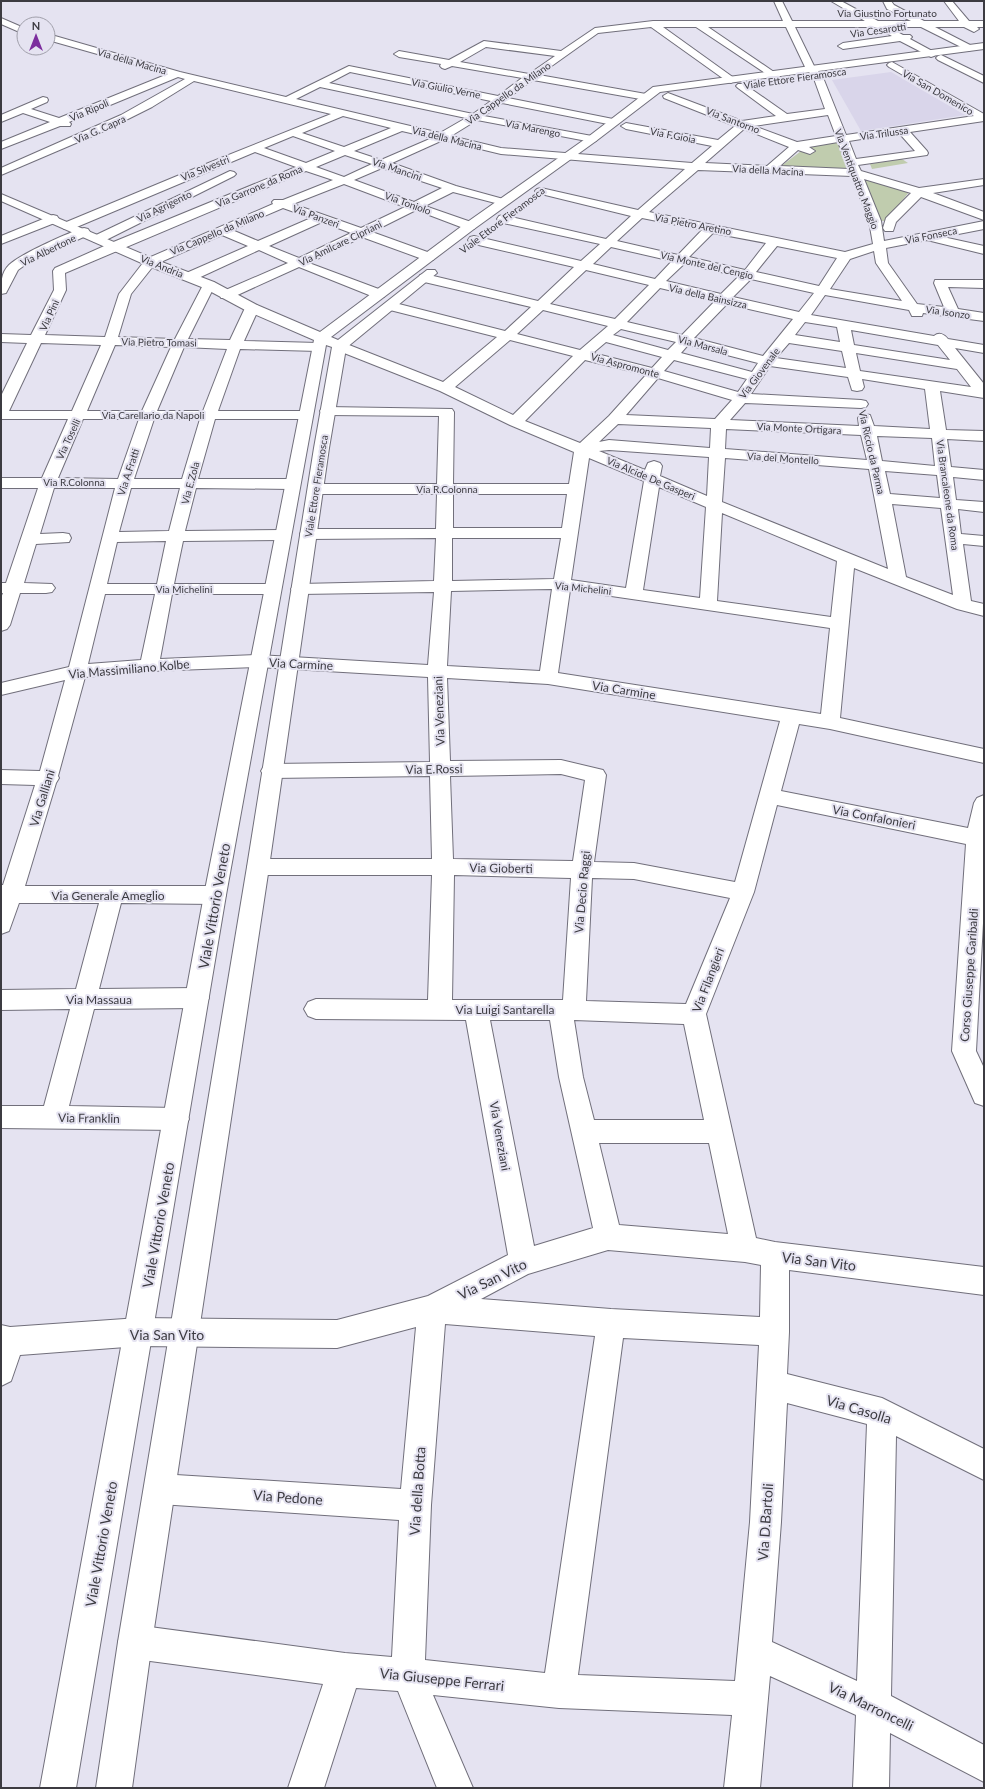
<svg xmlns="http://www.w3.org/2000/svg" width="985" height="1789" font-family="Lato,sans-serif">
  <style>
    .built { fill: #d9d5ea }
    .green { fill: #c0ccae }
    .lines { fill: none; stroke-linecap: round; stroke-linejoin: round }
    .minor-casing { stroke: #716f7b; stroke-width: 2 }
    .major-casing { stroke: #716f7b; stroke-width: 2 }
    .minor { fill: #fff; fill-rule: evenodd }
    .major { fill: #fff; fill-rule: evenodd }
    .labels { text-anchor: middle; dominant-baseline: central; stroke-width: 4; stroke-linejoin: round; paint-order: stroke }
    .far-street-label { font-size: 10px; fill: #3c3b41; stroke: #e5e3f1 }
    .street-label { font-size: 12px; fill: #3c3b41; stroke: #e5e3f1 }
    .near-street-label { font-size: 14px; fill: #3c3b41; stroke: #e5e3f1 }
  </style>
  <rect width="100%" height="100%" fill="#e5e3f1"/>
  <path class="built" d="M891 72 965 115 861 131 832 80Z"/>
  <path class="green" d="M839 141 850 170 780 167 805 148Z
    M902 159 908 163 872 169 870 164Z
    M860 176 909 192 886 221H878Z"/>
  <g class="lines">
    <g class="minor-casing">
      <path id="minor" d="M774 1H782L792 21H865L831 1H841L878 21H911L887 9 883 1H891L894 5 924 21H959L944 1H952L969 21H984V27H977L979 29 974 32 964 27H935L972 46 974 48 969 51 921 27H888L903 35H910L912 37 910 39 934 52 936 54 934 56 931 57 900 41 843 49 838 46 843 43 892 36 875 27H795L815 68 822 75 846 135 974 116 889 67 887 65 889 63 892 62 984 114V121L910 132 927 151 928 153 927 155 858 165 861 171 919 188 984 179V185L933 193 984 212V220L921 197 896 222 893 231H885L883 228 886 218 911 193 864 179 881 221 884 241 984 221V229L943 237 984 246V254L927 240 886 248 888 263 917 304 944 307 934 283 935 280H984V288L948 287 958 309 984 313V321L923 313 922 316H912L909 310 825 295 811 315 934 336C939 332 944 334 948 339L984 345V353L955 348 984 384V398L940 391 946 430 984 431V441L947 439 951 467 984 470V480L953 477 956 500 984 502V512L958 509 961 534 984 536V546L963 544 971 601 984 604V616L957 609 854 568 840 718 984 749V763L830 729 799 724 781 791 968 828 974 803 977 798 984 795V905L976 1051 984 1068V1106L975 1103 952 1051 966 844 777 805 754 892 706 1014 756 1238 775 1242 984 1267V1295L789 1270V1332L787 1374 882 1398 984 1449V1480L896 1436 891 1696 984 1745V1782L890 1733 889 1788H853L856 1715 770 1676 760 1788H724L732 1715 559 1708 433 1695 473 1788H437L398 1691 356 1688 324 1788H288L323 1684 135 1659 123 1654 118 1642 123 1630 135 1625 345 1653 392 1657 399 1520 160 1504 149 1500 145 1489 149 1478 160 1474 401 1489 416 1327 337 1348 139 1346 20 1355 11 1381 1 1386V1325L10 1327 139 1318 337 1320 428 1296 508 1255 466 1020 316 1019 308 1016 304 1009 308 1002 316 999 428 1000 432 875H258L250 873 247 867 250 861 258 859H432L430 776 271 778 264 776 261 771 264 766 271 764 430 762 428 677 258 667 149 671 85 677 58 776 59 778 56 783 25 886H215L223 889 226 895 223 901 215 904 121 903 99 989 197 988 205 991 209 998 205 1005 197 1008 94 1009 69 1106 176 1108 185 1111 189 1119 185 1127 176 1130 1 1128V1106H44L70 1009 1 1010V990L76 989 99 903H19L9 931 1 934V885H3L35 785 1 784V770L40 771 65 680 1 695V683L69 667 115 488H54L40 534 63 533 69 534 71 538 69 542 36 544 24 583 52 584 55 588 52 592 46 593H20L10 625 7 629 1 631V598L3 593H1V583H6L38 488H1V478H42L68 419H1V396L27 343 1 342V334L31 335 54 290 53 271 55 268 111 243 296 167 255 152 72 229H64L62 226 64 223 206 164 331 114 194 81 152 107 104 131 1 175V168L121 115 185 79 178 77 69 122 71 124 70 126H60L1 149V142L50 122 23 113 1 122V115L43 97 47 98 48 100 47 102 31 109 59 118 168 74 48 40V34L180 72 286 97 349 66 498 96 522 78 452 66 445 69 442 68 440 66 441 64 399 57 394 54 399 51 449 60 484 41 561 51 595 28 653 21H783ZM651 27 728 82 731 83 736 80 734 78 663 27H696L771 77 774 76 776 74 774 72 708 27H786L806 69 813 76 825 109 787 114 744 84H738L736 86 738 88 776 116 742 121 668 93 663 96 664 98 735 126 718 140 626 123 621 126 626 129 712 146 692 163 501 148 451 136 477 120 592 142 596 141 597 139 592 136 484 116 502 103 613 125 617 124 618 122 617 120 613 119 508 98 533 80 646 100 650 99 651 97 650 95 646 94 539 75 598 33ZM486 47 555 56 529 74 460 62ZM350 72 491 101 473 114 329 83ZM320 87 466 118 440 133 296 99ZM828 115 836 136 797 142 754 126ZM343 116 391 128 344 147 302 133ZM744 129 789 147 767 166 705 163ZM402 131 432 138 381 160 354 151ZM899 133 915 151 856 159 849 141ZM293 136 335 151 306 163 264 148ZM443 140 501 154 685 169 638 210 541 188 537 189 535 191 537 193 631 216 606 239 503 215 499 216 497 219 499 222 503 223 600 244 581 261 474 236 470 237 468 240 470 243 574 267 538 301 425 274 420 275 419 278 420 281 531 307 505 331 391 302 386 303 384 306 386 309 497 337 443 382 344 343H334L332 346 334 349 440 391 510 425 574 452 569 484H453L454 412 452 409 327 407 322 408 320 411 322 414 327 415 439 416 437 484H316L310 486 308 489 310 492 316 494H437L436 529H308L302 530 300 534 302 538 308 539 436 538 434 581 300 584 294 585 291 589 294 593 300 594 434 592 428 665 258 655 160 659 172 594H272L278 593 281 589 278 585 272 584H174L183 541 282 540 288 539 290 535 288 531 282 530 185 531 196 488 291 489 297 487 299 484 297 481 291 479H198L215 419H305L310 418 312 415 310 412 305 411H218L240 349 318 351 323 350 325 347 323 344 318 343 244 341 259 308 257 305H247L245 308 230 340 188 339 215 285 214 282H204L203 285 175 339 118 337 131 294 154 265 222 235 248 246 184 274 183 277 184 280H194L259 250 288 263 221 292 220 295 221 298H231L299 267 374 297H384L385 294 384 291 309 263 362 237 425 260H433L435 257 433 254 372 232 416 210 466 229H474L476 226 474 223 425 206 453 192 503 205 509 202 507 200 456 186 392 163ZM838 142 849 169 780 166 798 150 810 154 815 151 809 147ZM345 155 372 164 344 177 316 167ZM382 168 442 188 414 202 354 180ZM698 170 852 176 869 221 873 244 845 252 649 212ZM306 171 333 180 283 200H274L272 202 273 204 146 259 119 294 105 337 45 335 66 290 65 273ZM344 184 405 207 361 228 293 204ZM283 208 311 218 258 241 232 230ZM642 218 702 230 678 255 617 241ZM322 222 351 233 299 258 269 246ZM713 233 766 243 745 270 689 257ZM777 246 837 258 819 286 756 272ZM611 247 672 261 655 279 593 264ZM874 251 876 263 902 301 830 289 850 259ZM684 264 739 276 721 294 666 281ZM586 270 649 285 615 319 550 304ZM751 279 814 293 799 312 733 297ZM660 288 715 301 682 335 627 322ZM727 304 793 319 763 356 694 338ZM543 310 608 326 580 350 517 334ZM805 322 837 327 840 342 795 335ZM621 329 676 342 668 350 613 335ZM851 330 938 345 950 360 854 345ZM510 340 573 356 513 415 455 387ZM606 342 662 357 652 368 593 353ZM41 343 101 345 72 411H9ZM789 343 842 351 846 368 776 358ZM115 345 171 347 142 411H87ZM688 345 758 363 752 372 681 353ZM184 347 227 349 203 411H157ZM856 353 957 369 971 387 860 371ZM585 360 646 375 609 416 580 443 525 421ZM674 360 747 379 738 392 664 371ZM770 366 848 377 852 390 857 391 862 390 864 387 862 379 925 389 930 429 874 426 870 415 865 414 860 415 858 418 859 426 730 420 745 403 861 408 866 407 868 404 866 401 861 400 751 394ZM658 378 732 400 715 419 626 415ZM83 419H139L118 479 58 478ZM154 419H200L182 479H134ZM618 424 711 428 710 448 609 440 599 442ZM726 429 861 435 867 460 725 449ZM877 436 932 438 935 466 882 461ZM609 450 709 457 707 496 660 476 662 466 660 463 654 461 648 463 645 470 599 451ZM589 458 644 481 626 588 571 580ZM725 458 869 469 888 569 722 502ZM885 471 937 475 940 498 890 494ZM659 487 706 507 700 598 643 590ZM131 488H180L169 531 119 532ZM453 494H567L562 528H453ZM892 504 941 508 953 595 906 577ZM722 513 837 561 831 617 717 601ZM452 538H561L554 579 452 581ZM166 541 157 584H107L117 542ZM552 589 540 671 447 666 451 591ZM570 590 830 628 821 714 558 673ZM105 594H155L141 660 88 664ZM447 678 548 684 780 721 735 882 634 863 594 862 606 775 603 770 561 760 450 761ZM561 774 585 780 573 861 453 859 450 776ZM454 875 571 878 563 1000H452ZM592 878 634 879 730 898 686 1004 586 1001ZM490 1020H550L559 1077 593 1228 534 1246ZM574 1020 684 1024 704 1120H594L583 1077ZM599 1143H709L728 1234 619 1225ZM608 1250 745 1262 761 1265 760 1317 611 1309 481 1299 528 1274ZM445 1324 595 1336 545 1673 425 1660 431 1505ZM623 1338 759 1345 750 1522 735 1681 578 1675ZM787 1403 867 1424 857 1681 772 1642 781 1522Z
        M1 18 24 28V34L1 24Z
        M941 55 984 76V83L938 60 936 58 938 56Z
        M230 171 234 172 236 174 234 176 102 242H94L92 239 94 236Z
        M53 215 57 216 59 219 57 222 1 244V236Z
        M84 228 88 229 90 232 88 235 29 262 18 270 6 293 1 294C1 283 1 273 9 265 19 255 69 232 84 228Z"/>
    </g>
    <g class="major-casing">
      <path id="major" d="M984 43V49L660 92 596 141 474 229 331 337 338 340 427 270H435L437 273 346 348 329 448 269 867 152 1642 132 1788H96L118 1642 247 867 314 448 332 347 326 345 226 895 76 1788H40L204 895 314 340 247 311 204 288 146 265 1 201V194L154 259 214 282 257 305 320 332 466 223 588 137 653 87Z"/>
    </g>
    <use href="#minor" class="minor"/>
    <use href="#major" class="major"/>
  </g>
  <g class="labels">
    <g class="far-street-label">
      <text x="887" y="13">Via Giustino Fortunato</text>
      <text transform="translate(878 30) rotate(-8)">Via Cesarotti</text>
      <text transform="translate(132 61) rotate(16)">Via della Macina</text>
      <text transform="translate(795 78) rotate(-8)">Viale Ettore Fieramosca</text>
      <text transform="translate(446 88) rotate(11)">Via Giulio Verne</text>
      <text transform="translate(938 92) rotate(30)">Via San Domenico</text>
      <text transform="translate(508 93) rotate(-35)">Via Cappello da Milano</text>
      <text transform="translate(89 110) rotate(-23)">Via Ripoli</text>
      <text transform="translate(733 120) rotate(21)">Via Santorno</text>
      <text transform="translate(533 128) rotate(11)">Via Marengo</text>
      <text transform="translate(100 129) rotate(-24)">Via G. Capra</text>
      <text transform="translate(884 133) rotate(-8)">Via Trilussa</text>
      <text transform="translate(673 135) rotate(11)">Via F.Gioia</text>
      <text transform="translate(447 138) rotate(14)">Via della Macina</text>
      <text transform="translate(205 168) rotate(-22)">Via Silvestri</text>
      <text transform="translate(397 169) rotate(19)">Via Mancini</text>
      <text transform="translate(768 170) rotate(3)">Via della Macina</text>
      <text transform="translate(857 179) rotate(69)">Via Ventiquattro Maggio</text>
      <text transform="translate(259 186) rotate(-23)">Via Garrone da Roma</text>
      <text transform="translate(408 203) rotate(20)">Via Toniolo</text>
      <text transform="translate(164 206) rotate(-26)">Via Agrigento</text>
      <text transform="translate(316 216) rotate(20)">Via Panzeri</text>
      <text transform="translate(502 220) rotate(-37)">Viale Ettore Fieramosca</text>
      <text transform="translate(693 224) rotate(11)">Via Pietro Aretino</text>
      <text transform="translate(217 232) rotate(-23)">Via Cappello da Milano</text>
      <text transform="translate(931 235) rotate(-11)">Via Fonseca</text>
      <text transform="translate(340 243) rotate(-26)">Via Amilcare Cipriani</text>
      <text transform="translate(48 250) rotate(-26)">Via Albertone</text>
      <text transform="translate(707 265) rotate(13)">Via Monte del Cengio</text>
      <text transform="translate(162 266) rotate(22)">Via Andria</text>
      <text transform="translate(708 296) rotate(13)">Via della Bainsizza</text>
      <text transform="translate(948 312) rotate(8)">Via Isonzo</text>
      <text transform="translate(49 315) rotate(-65)">Via Pini</text>
      <text transform="translate(159 342) rotate(1)">Via Pietro Tomasi</text>
      <text transform="translate(703 345) rotate(15)">Via Marsala</text>
      <text transform="translate(625 365) rotate(15)">Via Aspromonte</text>
      <text transform="translate(759 373) rotate(-53)">Via Giovenale</text>
      <text x="153" y="415">Via Carellario da Napoli</text>
      <text transform="translate(799 428) rotate(3)">Via Monte Ortigara</text>
      <text transform="translate(68 439) rotate(-65)">Via Toselli</text>
      <text transform="translate(872 452) rotate(77)">Via Riccio da Parma</text>
      <text transform="translate(783 458) rotate(4)">Via del Montello</text>
      <text transform="translate(128 472) rotate(-72)">Via A.Fratti</text>
      <text transform="translate(651 478) rotate(23)">Via Alcide De Gasperi</text>
      <text x="74" y="482">Via R.Colonna</text>
      <text transform="translate(190 483) rotate(-75)">Via E.Zola</text>
      <text transform="translate(316 486) rotate(-81)">Viale Ettore Fieramosca</text>
      <text x="447" y="489">Via R.Colonna</text>
      <text transform="translate(948 495) rotate(82)">Via Brancaleone da Roma</text>
      <text transform="translate(583 588) rotate(6)">Via Michelini</text>
      <text x="184" y="589">Via Michelini</text>
    </g>
    <g class="street-label">
      <text transform="translate(301 664) rotate(3)">Via Carmine</text>
      <text transform="translate(129 669) rotate(-5)">Via Massimiliano Kolbe</text>
      <text transform="translate(624 690) rotate(9)">Via Carmine</text>
      <text transform="translate(439 711) rotate(-92)">Via Veneziani</text>
      <text transform="translate(434 769) rotate(-1)">Via E.Rossi</text>
      <text transform="translate(42 798) rotate(-73)">Via Galliani</text>
      <text transform="translate(874 817) rotate(11)">Via Confalonieri</text>
      <text transform="translate(501 868) rotate(1)">Via Gioberti</text>
      <text transform="translate(582 892) rotate(-85)">Via Decio Raggi</text>
      <text x="108" y="895">Via Generale Ameglio</text>
      <text transform="translate(969 975) rotate(-86)">Corso Giuseppe Garibaldi</text>
      <text transform="translate(708 980) rotate(-69)">Via Filangieri</text>
      <text x="99" y="999">Via Massaua</text>
      <text x="505" y="1009">Via Luigi Santarella</text>
      <text transform="translate(89 1118) rotate(1)">Via Franklin</text>
      <text transform="translate(500 1136) rotate(80)">Via Veneziani</text>
    </g>
    <g class="near-street-label">
      <text transform="translate(214 906) rotate(-80)">Viale Vittorio Veneto</text>
      <text transform="translate(158 1225) rotate(-80)">Viale Vittorio Veneto</text>
      <text transform="translate(819 1261) rotate(7)">Via San Vito</text>
      <text transform="translate(492 1279) rotate(-26)">Via San Vito</text>
      <text x="167" y="1334">Via San Vito</text>
      <text transform="translate(859 1409) rotate(17)">Via Casolla</text>
      <text transform="translate(417 1491) rotate(-86)">Via della Botta</text>
      <text transform="translate(288 1497) rotate(4)">Via Pedone</text>
      <text transform="translate(765 1522) rotate(-86)">Via D.Bartoli</text>
      <text transform="translate(101 1544) rotate(-80)">Viale Vittorio Veneto</text>
      <text transform="translate(442 1679) rotate(6)">Via Giuseppe Ferrari</text>
      <text transform="translate(871 1706) rotate(26)">Via Marroncelli</text>
    </g>
  </g>
  <rect width="985" height="1789" fill="none" stroke="#3c3b41" stroke-width="4"/>
  <g transform="translate(36 36)"><circle r="19" fill="#e5e3f1" stroke="#a1a0ab"/>
  <path d="M0-3L7 15L0 10L-7 15Z" fill="#7c2d9e"/>
  <text y="-6" font-size="11" font-weight="bold" text-anchor="middle" fill="#3c3b41">N</text>
  </g>
</svg>
